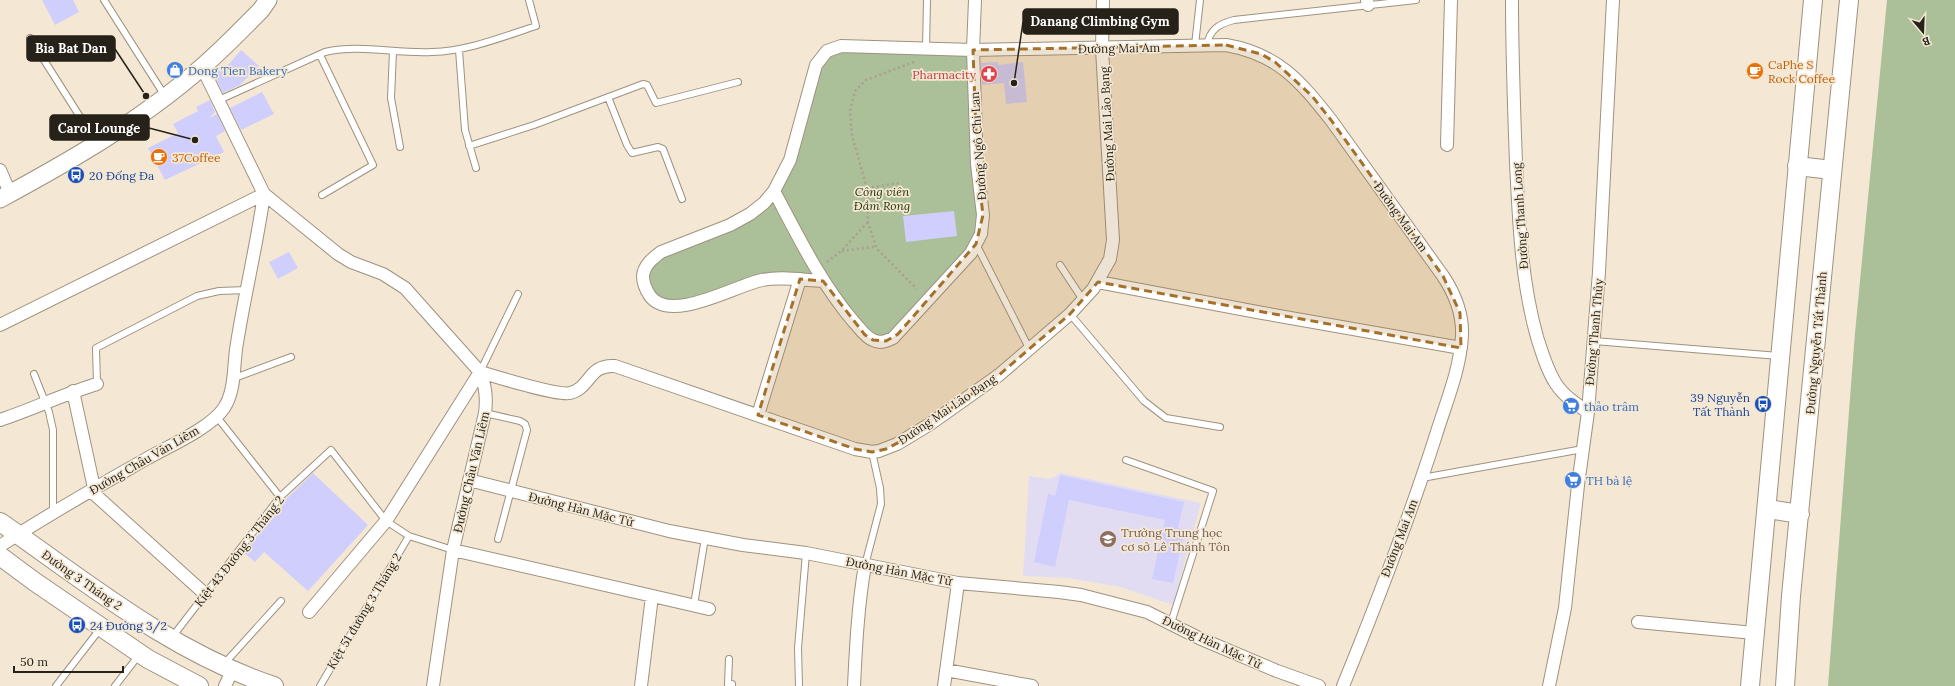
<svg xmlns="http://www.w3.org/2000/svg" width="1955" height="686" font-family="Lora,serif">
  <style>
    .education { fill: #e2dcf2 }
    .green { fill: #abbf98 }
    .building { fill: #cfcefd }
    .lines { fill: none; stroke-linecap: round; stroke-linejoin: round }
    .service-casing { stroke: #9e9280; stroke-width: 8 }
    .minor-casing { stroke: #9e9280; stroke-width: 14 }
    .secondary-casing { stroke: #9e9280; stroke-width: 19 }
    .primary-casing { stroke: #9e9280; stroke-width: 20 }
    .path { stroke: #aaa091; stroke-width: 2.5; stroke-dasharray: 2 3; stroke-linecap: butt }
    .service { stroke: #fff; stroke-width: 6 }
    .minor { stroke: #fff; stroke-width: 12 }
    .secondary { stroke: #fff; stroke-width: 17 }
    .primary { stroke: #fff; stroke-width: 18 }
    .marked { fill: #a5712a; fill-opacity: 0.2; stroke: #a5712a; stroke-width: 3; stroke-dasharray: 8 5; stroke-linejoin: round }
    .labels { text-anchor: middle; dominant-baseline: central; stroke-width: 3.5; stroke-linejoin: round; paint-order: stroke }
    .street-label { font-size: 12px; fill: #26221a; stroke: #f4e8d4 }
    .food-label { font-size: 12px; fill: #c56008; stroke: #f4e8d4; text-anchor: start }
    .shop-label { font-size: 12px; fill: #366cbe; stroke: #f4e8d4; text-anchor: start }
    .health-label { font-size: 12px; fill: #be3a42; stroke: #f4e8d4; text-anchor: end }
    .transit-label { font-size: 12px; fill: #164399; stroke: #f4e8d4; text-anchor: start }
    .park-label { font-size: 12px; font-style: italic; fill: #233706; stroke: #f4e8d4 }
    .education-label { font-size: 12px; fill: #785e54; stroke: #f4e8d4; text-anchor: start }
    .leader { fill: none; stroke: #26221a; stroke-width: 1.5 }
    .callout-dot { fill: #26221a; stroke: #f4e8d4; stroke-width: 1.5 }
    .callout { fill: #26221a; stroke: #26221a; stroke-width: 1.5 }
    .callout-label { font-size: 13px; text-anchor: middle; font-weight: bold; fill: #fff }
  </style>
  <rect width="100%" height="100%" fill="#f4e8d4"/>
  <path class="education" d="M1061 473 1201 503 1173 605 1121 587 1069 578 1023 576 1029 476 1050 479Z"/>
  <path class="green" d="M1887 0H1955V686H1828L1855 333Z
    M841 46 973 50 983 215 976 244 886 341 873 340 823 281H760L689 305 653 299 646 267 661 252 750 214 774 191 813 72Z"/>
  <path class="building" d="M42 0H73L79 12 55 25Z
    M241 50 259 66 240 85 223 93 214 74 229 64Z
    M998 62V65L1023 62 1027 102 1006 104 1004 83 982 85 981 63Z
    M262 92 274 114 241 130 230 108Z
    M210 100 215 112 209 118 217 114 225 131 216 136 224 152 165 180 148 148 178 133 173 124 198 111 196 107Z
    M954 211 957 236 906 242 903 216Z
    M289 252 298 268 278 279 269 262Z
    M313 473 368 525 308 591 264 552 255 562 243 552 282 508 280 505Z
    M1060 475 1184 502 1178 528 1185 530 1173 583 1152 579 1165 520 1069 500 1055 567 1034 562 1048 494 1055 496Z"/>
  <g class="lines">
    <g class="service-casing">
      <path id="service" d="M104 0 165 96
        M30 38 96 142
        M1195 45 1200 0
        M1207 45C1210 29 1219 24 1234 20L1416 0
        M459 50 465 130 476 168
        M926 50 927 0
        M393 51 391 98 400 147
        M320 55 373 165 322 195
        M608 97 627 145 632 153 658 147 663 149 682 199
        M219 100 325 52C361 44 396 54 432 52 468 51 502 37 536 26L529 0
        M469 146 534 125 643 84 647 85 656 103 738 82
        M976 244 1030 350
        M1060 265 1083 300
        M1070 314 1144 401 1166 418 1220 427
        M1594 341 1779 356
        M480 372 518 294
        M34 374 49 412 53 430V513
        M232 379 291 357
        M97 384 96 348 197 296 219 291 247 290
        M485 413 520 421 525 424 527 430 498 539
        M217 417 280 497
        M1126 460 1213 491 1171 623
        M1422 478 1583 449
        M865 565 881 504 880 488 872 452
        M694 605 705 538
        M173 636 280 497 331 450 386 521 409 536 453 550
        M729 659 728 684H732V686
        M224 664 281 601
        M56 686 100 629
        M115 686 139 655
        M320 686 409 536
        M799 686 798 648 806 553"/>
    </g>
    <g class="minor-casing">
      <path id="minor" d="M1367 0 1368 5
        M1512 0C1512 54 1514 109 1516 163 1519 222 1521 280 1537 337 1542 353 1547 370 1556 384 1564 396 1576 404 1588 412
        M202 67 264 194 338 254 351 262 383 274 405 288 480 372C486 386 487 398 485 413L453 550 433 686
        M1447 145 1451 0
        M0 170 10 193
        M774 191C798 236 820 282 853 321 859 327 865 337 873 340 880 344 887 341 893 338L971 253 981 234 983 215 977 164 973 50 975 0
        M823 281C802 280 782 276 762 280 736 285 671 324 650 296 646 290 643 283 643 276 644 265 653 258 661 252L730 225 750 214 764 203 774 191 790 160 816 65 827 51 841 46 973 50 1226 45C1278 54 1300 81 1331 120L1443 276C1455 294 1463 314 1462 336 1460 371 1445 405 1435 438 1408 522 1376 605 1343 686
        M1098 282 1257 312 1461 348
        M0 325 264 194
        M73 391 94 488
        M758 415 800 279
        M0 420C33 409 64 394 97 384
        M469 480 669 531 743 545 806 553 958 583 1059 592 1081 595 1147 612 1199 638 1277 671 1319 686
        M91 491 205 594
        M0 546C47 515 97 487 146 459 167 447 211 428 224 408 236 390 233 364 237 343 245 293 257 244 264 194
        M453 550 709 609
        M309 612 386 521 480 372C497 377 557 396 570 393 591 388 588 364 615 366L855 449 872 452 879 451 897 444 930 424 999 375 1070 314 1093 289 1110 259 1113 240 1102 49 1103 0
        M1638 622 1754 633
        M946 670 1032 686
        M225 686 232 671
        M641 686 652 596
        M854 686C856 645 858 605 865 565
        M944 686 958 583
        M1549 686 1565 608 1578 485 1588 412 1599 272 1613 0"/>
    </g>
    <g class="secondary-casing">
      <path id="secondary" d="M0 199C70 161 142 120 202 67 223 49 242 29 261 10L268 0"/>
    </g>
    <g class="primary-casing">
      <path id="primary" d="M1797 166 1832 170
        M1768 509 1800 514
        M0 522C88 583 171 652 274 686
        M0 556 35 582 148 659 199 686
        M1750 686 1813 0
        M1785 686 1791 596 1849 0"/>
    </g>
    <path class="path" d="M914 62 866 80 855 91 850 111 852 136 867 188 868 222 877 249 917 289
      M867 188 899 183
      M842 251 873 247 876 249
      M827 262 841 251 868 222"/>
    <use href="#service" class="service"/>
    <use href="#minor" class="minor"/>
    <use href="#secondary" class="secondary"/>
    <use href="#primary" class="primary"/>
  </g>
  <path class="marked" d="M1226 45 1261 54 1275 62 1312 96 1331 120 1443 276 1460 313 1461 348 1098 282 1070 314 999 375 913 435 886 449 872 452 855 449 758 415 800 279 823 281 865 335 873 340 886 341 898 334 976 244 983 215 977 164 973 50Z"/>
  <defs>
    <g id="shop-disc" transform="scale(0.9)"><circle r="9.5" fill="#3f7fe0" stroke="#f4e8d4"/><path d="M-5-2.5h2.3a2.7 3.5 0 0 1 5.4 0H5L5.5 6h-11ZM-1.5-2.5h3a1.5 2.3 0 0 0-3 0Z" fill="#fff"/></g>
    <g id="cafe-disc" transform="scale(0.9)"><circle r="9.5" fill="#e8710a" stroke="#f4e8d4"/><path d="M-5.5-4.5H6V0H3Q3 3.5 0 3.5H-2.5Q-5.5 3.5-5.5 0ZM3-3.2v2h1.7v-2ZM-6 4.5H4V6H-6Z" fill="#fff"/></g>
    <g id="pharmacy-disc" transform="scale(0.9)"><circle r="9.5" fill="#e0444e" stroke="#f4e8d4"/><path d="M-2-6h4v4h4v4h-4v4h-4v-4h-4v-4h4Z" fill="#fff"/></g>
    <g id="bus-disc" transform="scale(0.9)"><circle r="9.5" fill="#1a4fb4" stroke="#f4e8d4"/><path d="M-5-6H5V4H4V6H2V4H-2V6H-4V4H-5ZM-3.5-4V0h7V-4ZM-3.5 1.2v1.5H-2V1.2ZM2 1.2v1.5H3.5V1.2Z" fill="#fff"/></g>
    <g id="supermarket-disc" transform="scale(0.9)"><circle r="9.5" fill="#3f7fe0" stroke="#f4e8d4"/><path d="M-6-5.5h2.5l.6 2H6L4.5 2H-2.5L-4.4-4H-6ZM-1.5 3.2a1.3 1.3 0 1 0 .1 0ZM3 3.2a1.3 1.3 0 1 0 .1 0Z" fill="#fff"/></g>
    <g id="school-disc" transform="scale(0.9)"><circle r="9.5" fill="#8d6e63" stroke="#f4e8d4"/><path d="M0-5L7-2L0 1L-7-2ZM-4 1L0 2.5L4 1V4Q0 6-4 4Z" fill="#fff"/></g>
  </defs>
  <g fill-rule="evenodd">
    <use href="#shop-disc" x="175" y="70"/>
    <use href="#cafe-disc" x="1755" y="71"/>
    <use href="#pharmacy-disc" x="989" y="74"/>
    <use href="#cafe-disc" x="159" y="157"/>
    <use href="#bus-disc" x="76" y="175"/>
    <use href="#bus-disc" x="1763" y="404"/>
    <use href="#supermarket-disc" x="1571" y="406"/>
    <use href="#supermarket-disc" x="1573" y="480"/>
    <use href="#school-disc" x="1108" y="539"/>
    <use href="#bus-disc" x="77" y="625"/>
  </g>
  <g class="labels">
    <g class="street-label">
      <text transform="translate(1119 48) rotate(-1)">Đường Mai Am</text>
      <text transform="translate(1107 124) rotate(-93)">Đường Mai Lão Bạng</text>
      <text transform="translate(978 146) rotate(-94)">Đường Ngô Chi Lan</text>
      <text transform="translate(1520 216) rotate(-94)">Đường Thanh Long</text>
      <text transform="translate(1401 217) rotate(54)">Đường Mai Am</text>
      <text transform="translate(1594 332) rotate(-85)">Đường Thanh Thủy</text>
      <text transform="translate(1816 343) rotate(-85)">Đường Nguyễn Tất Thành</text>
      <text transform="translate(947 409) rotate(-34)">Đường Mai Lão Bạng</text>
      <text transform="translate(144 460) rotate(-30)">Đường Châu Văn Liêm</text>
      <text transform="translate(471 472) rotate(-77)">Đường Châu Văn Liêm</text>
      <text transform="translate(581 509) rotate(14)">Đường Hàn Mặc Tử</text>
      <text transform="translate(1399 538) rotate(-69)">Đường Mai Am</text>
      <text transform="translate(239 551) rotate(-52)">Kiệt 43 Đường 3 Tháng 2</text>
      <text transform="translate(899 571) rotate(11)">Đường Hàn Mặc Tử</text>
      <text transform="translate(82 580) rotate(35)">Đường 3 Tháng 2</text>
      <text transform="translate(364 611) rotate(-59)">Kiệt 51 đường 3 Tháng 2</text>
      <text transform="translate(1212 642) rotate(25)">Đường Hàn Mặc Tử</text>
    </g>
    <g class="food-label">
      <text x="1768" y="64">CaPhe S<tspan x="1768" dy="14">Rock Coffee</tspan></text>
      <text x="172" y="157">37Coffee</text>
    </g>
    <g class="shop-label">
      <text x="188" y="70">Dong Tien Bakery</text>
      <text x="1584" y="406">thảo trâm</text>
      <text x="1586" y="480">TH bà lệ</text>
    </g>
    <g class="health-label">
      <text x="976" y="74">Pharmacity</text>
    </g>
    <g class="transit-label">
      <text x="89" y="175">20 Đống Đa</text>
      <text x="1750" y="397" text-anchor="end">39 Nguyễn<tspan x="1750" dy="14">Tất Thành</tspan></text>
      <text x="90" y="625">24 Đường 3/2</text>
    </g>
    <g class="park-label">
      <text x="882" y="191">Công viên<tspan x="882" dy="14">Đầm Rong</tspan></text>
    </g>
    <g class="education-label">
      <text x="1121" y="532">Trường Trung học<tspan x="1121" dy="14">cơ sở Lê Thánh Tôn</tspan></text>
    </g>
  </g>
  <path class="leader" d="M1014 83L1023 22M146 96L115 49M195 140L149 128"/>
  <g class="callout-dot">
    <circle cx="1014" cy="83" r="4"/>
    <circle cx="146" cy="96" r="4"/>
    <circle cx="195" cy="140" r="4"/>
  </g>
  <g class="callout">
    <rect x="1023" y="9" width="155" height="25" rx="4"/>
    <rect x="27" y="36" width="88" height="25" rx="4"/>
    <rect x="50" y="115" width="99" height="25" rx="4"/>
  </g>
  <g class="callout-label">
    <text x="1100" y="26">Danang Climbing Gym</text>
    <text x="71" y="53">Bia Bat Dan</text>
    <text x="99" y="133">Carol Lounge</text>
  </g>
  <g transform="translate(1923 32) rotate(161)" stroke="#f4e8d4" stroke-width="3" paint-order="stroke">
  <path d="M0-3L7 15L0 10L-7 15Z" fill="#26221a"/>
  <text y="-6" font-size="11" font-weight="bold" text-anchor="middle" fill="#26221a">B</text>
  </g>
  <path d="M14 666v6h109v-6" fill="none" stroke="#26221a" stroke-width="2"/>
  <text x="20" y="666" font-size="12" fill="#26221a" stroke="#f4e8d4" stroke-width="3" paint-order="stroke">50 m</text>
</svg>
